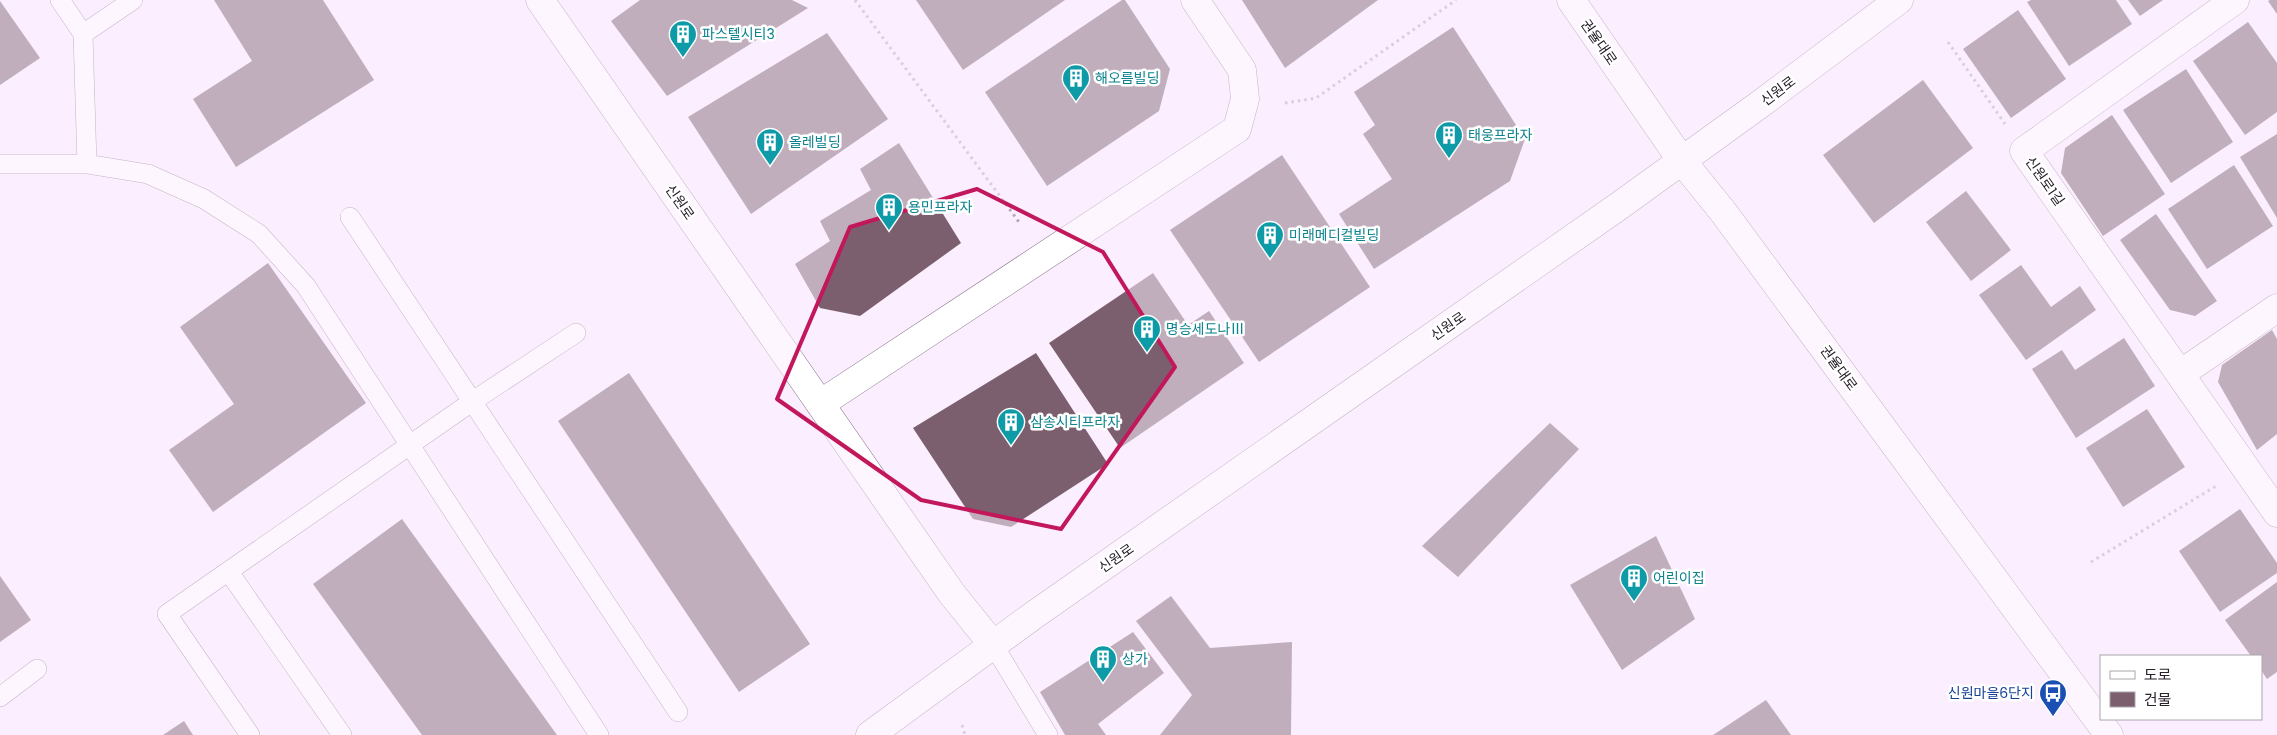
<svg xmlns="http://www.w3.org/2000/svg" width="2277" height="735" font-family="Poppins,'Noto Sans KR',sans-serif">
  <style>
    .building { fill: #7b5f6f }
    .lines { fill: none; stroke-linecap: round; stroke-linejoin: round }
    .lane-casing { stroke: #816e86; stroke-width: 20 }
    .street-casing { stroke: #816e86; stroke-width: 29 }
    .secondary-casing { stroke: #816e86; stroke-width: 29 }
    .primary-casing { stroke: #816e86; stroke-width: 29 }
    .path { stroke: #b2a7b5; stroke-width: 3; stroke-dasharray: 2.5 4; stroke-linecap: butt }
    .lane { stroke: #fff; stroke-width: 19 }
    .street { stroke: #fff; stroke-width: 28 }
    .secondary { stroke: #fff; stroke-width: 28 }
    .primary { stroke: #fff; stroke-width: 28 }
    .marked { fill: none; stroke: #c2185b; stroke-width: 4; stroke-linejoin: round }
    .labels { text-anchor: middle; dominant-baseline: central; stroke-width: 5; stroke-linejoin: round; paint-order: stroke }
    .culture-label { font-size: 14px; fill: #0d838f; stroke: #fff; text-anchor: start }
    .street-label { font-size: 14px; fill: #28202a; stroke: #fff }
    .transit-label { font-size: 14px; fill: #164399; stroke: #fff; text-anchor: end }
  </style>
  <rect width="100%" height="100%" fill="#fbeefe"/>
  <path class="building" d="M214 0H323L374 80 236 167 193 99 252 61Z
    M640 0H792L808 8 667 96 611 21Z
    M916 0H1065L963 70Z
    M1122 0H1125L1170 69 1159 111 1047 186 985 92Z
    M1242 0H1378L1285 68Z
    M2031 0H2116L2132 24 2069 66 2027 2Z
    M2128 0H2163L2140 16Z
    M2270 0H2277V14L2268 1Z
    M0 1 40 58 0 85Z
    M2018 10 2066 79 2011 118 1963 49Z
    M2248 22 2277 63V112L2245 135 2193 61Z
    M1453 27 1525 139 1510 181 1374 269 1339 214 1392 179 1363 134 1375 125 1354 92Z
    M827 33 888 119 751 214 688 117Z
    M2186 69 2233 142 2171 183 2123 110Z
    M1923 80 1973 148 1874 223 1823 155Z
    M2112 115 2165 194 2103 236 2061 173 2065 148Z
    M2277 134V218L2240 157Z
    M899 143 961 243 860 316 820 308 795 264 830 241 820 221 871 190 860 169Z
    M1282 155 1370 287 1259 362 1170 230Z
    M2234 165 2273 226 2207 269 2168 209Z
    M1966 191 2011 250 1971 281 1926 222Z
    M2156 214 2217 301 2195 316 2170 310 2120 240Z
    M268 263 366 403 213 512 169 450 234 404 180 327Z
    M2021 265 2051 307 2080 286 2096 310 2026 360 1979 295Z
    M1153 273 1188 325 1209 311 1244 363 1120 448 1049 343Z
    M2272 330 2277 339V434L2257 450 2218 382 2222 365Z
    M2124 338 2155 386 2076 438 2032 369 2062 350 2075 370Z
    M1036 353 1108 464 1011 527 973 519 913 428Z
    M629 373 810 644 739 692 558 421Z
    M2147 409 2185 467 2123 507 2086 448Z
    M1550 423 1579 449 1458 577 1422 546Z
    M2240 509 2277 563V573L2220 612 2179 551Z
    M402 519 557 735H422L313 584Z
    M1656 536 1695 619 1622 670 1570 585Z
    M0 576 31 620 0 642Z
    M2277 582V672L2267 679 2261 670V656H2251L2225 620Z
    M1171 596 1210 648 1292 642 1291 735H1160L1192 695 1136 621Z
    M1133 632 1164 673 1098 724 1106 735H1065L1040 692Z
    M1766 700 1791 735H1713Z
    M184 721 193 735H163Z"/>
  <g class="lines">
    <g class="lane-casing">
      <path id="lane" d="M60 0 83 34 87 164
        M83 34 133 0
        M0 164H87L148 174 204 199 259 234 306 286 599 735
        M350 217 678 712
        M229 572 342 735
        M994 646 1048 735
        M0 697 37 669
        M250 735 167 614 473 401 576 333"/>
    </g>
    <g class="street-casing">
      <path id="street" d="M540 0 952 594 994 646
        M2235 0 2024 151 2277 513
        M2180 374 2277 308
        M820 404 1237 129 1245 99 1242 70 1195 0"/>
    </g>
    <g class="secondary-casing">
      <path id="secondary" d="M870 735 1034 615 1619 206 1759 105 1899 0"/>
    </g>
    <g class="primary-casing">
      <path id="primary" d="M1571 0 1682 161 1724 213 2109 735"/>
    </g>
    <path class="path" d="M855 0 1019 222
      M1948 42 2005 124
      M1285 103 1316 98 1456 0
      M2091 562 2216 486
      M962 725 965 735"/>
    <use href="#lane" class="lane"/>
    <use href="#street" class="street"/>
    <use href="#secondary" class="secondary"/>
    <use href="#primary" class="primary"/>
  </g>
  <path d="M0 0H2277V735H0ZM977 189 1103 252 1175 367 1061 529 921 500 777 399 850 227Z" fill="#fbeefe" fill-opacity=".55" fill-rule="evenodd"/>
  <path class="marked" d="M977 189 1103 252 1175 367 1061 529 921 500 777 399 850 227Z"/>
  <defs>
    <g id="building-pin" transform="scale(1.4375)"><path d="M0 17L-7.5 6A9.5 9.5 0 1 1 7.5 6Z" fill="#0f9aa8" stroke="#fff"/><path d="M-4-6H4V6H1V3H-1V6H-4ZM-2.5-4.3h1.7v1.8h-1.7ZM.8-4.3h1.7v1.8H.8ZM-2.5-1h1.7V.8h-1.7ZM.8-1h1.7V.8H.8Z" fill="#fff"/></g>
    <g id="bus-pin" transform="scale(1.4375)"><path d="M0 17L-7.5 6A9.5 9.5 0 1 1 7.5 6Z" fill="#1a4fb4" stroke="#fff"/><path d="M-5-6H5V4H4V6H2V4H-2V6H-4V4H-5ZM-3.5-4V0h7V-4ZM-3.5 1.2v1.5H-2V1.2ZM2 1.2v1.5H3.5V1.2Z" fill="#fff"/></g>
  </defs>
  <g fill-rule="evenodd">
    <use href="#building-pin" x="683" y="34"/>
    <use href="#building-pin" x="1076" y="78"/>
    <use href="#building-pin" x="1449" y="135"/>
    <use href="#building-pin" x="770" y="142"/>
    <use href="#building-pin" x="889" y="207"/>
    <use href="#building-pin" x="1270" y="235"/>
    <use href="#building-pin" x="1147" y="329"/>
    <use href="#building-pin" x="1011" y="422"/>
    <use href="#building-pin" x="1634" y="578"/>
    <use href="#building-pin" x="1103" y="659"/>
    <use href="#bus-pin" x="2053" y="693"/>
  </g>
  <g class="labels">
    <g class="culture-label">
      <text x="702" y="34">파스텔시티3</text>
      <text x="1095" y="78">해오름빌딩</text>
      <text x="1468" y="135">태웅프라자</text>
      <text x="789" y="142">올레빌딩</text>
      <text x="908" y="207">용민프라자</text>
      <text x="1289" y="235">미래메디컬빌딩</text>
      <text x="1166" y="329">명승세도나Ⅲ</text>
      <text x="1030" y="422">삼송시티프라자</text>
      <text x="1653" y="578">어린이집</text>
      <text x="1122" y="659">상가</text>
    </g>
    <g class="street-label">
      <text transform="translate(1599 42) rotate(55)">권율대로</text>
      <text transform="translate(1778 91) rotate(-37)">신원로</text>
      <text transform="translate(2045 181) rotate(55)">신원로1길</text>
      <text transform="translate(680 202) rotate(55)">신원로</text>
      <text transform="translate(1448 326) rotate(-35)">신원로</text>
      <text transform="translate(1839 368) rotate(54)">권율대로</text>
      <text transform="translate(1116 558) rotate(-35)">신원로</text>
    </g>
    <g class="transit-label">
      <text x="2034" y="693">신원마을6단지</text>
    </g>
  </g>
  <rect x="2100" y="655" width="162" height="65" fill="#ffffff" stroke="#a9a6aa"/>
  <rect x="2110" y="671" width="25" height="8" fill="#ffffff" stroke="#a9a6aa"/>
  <text x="2144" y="680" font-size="15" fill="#28202a">도로</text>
  <rect x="2110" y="692" width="25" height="15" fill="#7b5f6f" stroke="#a9a6aa"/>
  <text x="2144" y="705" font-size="15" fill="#28202a">건물</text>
</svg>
